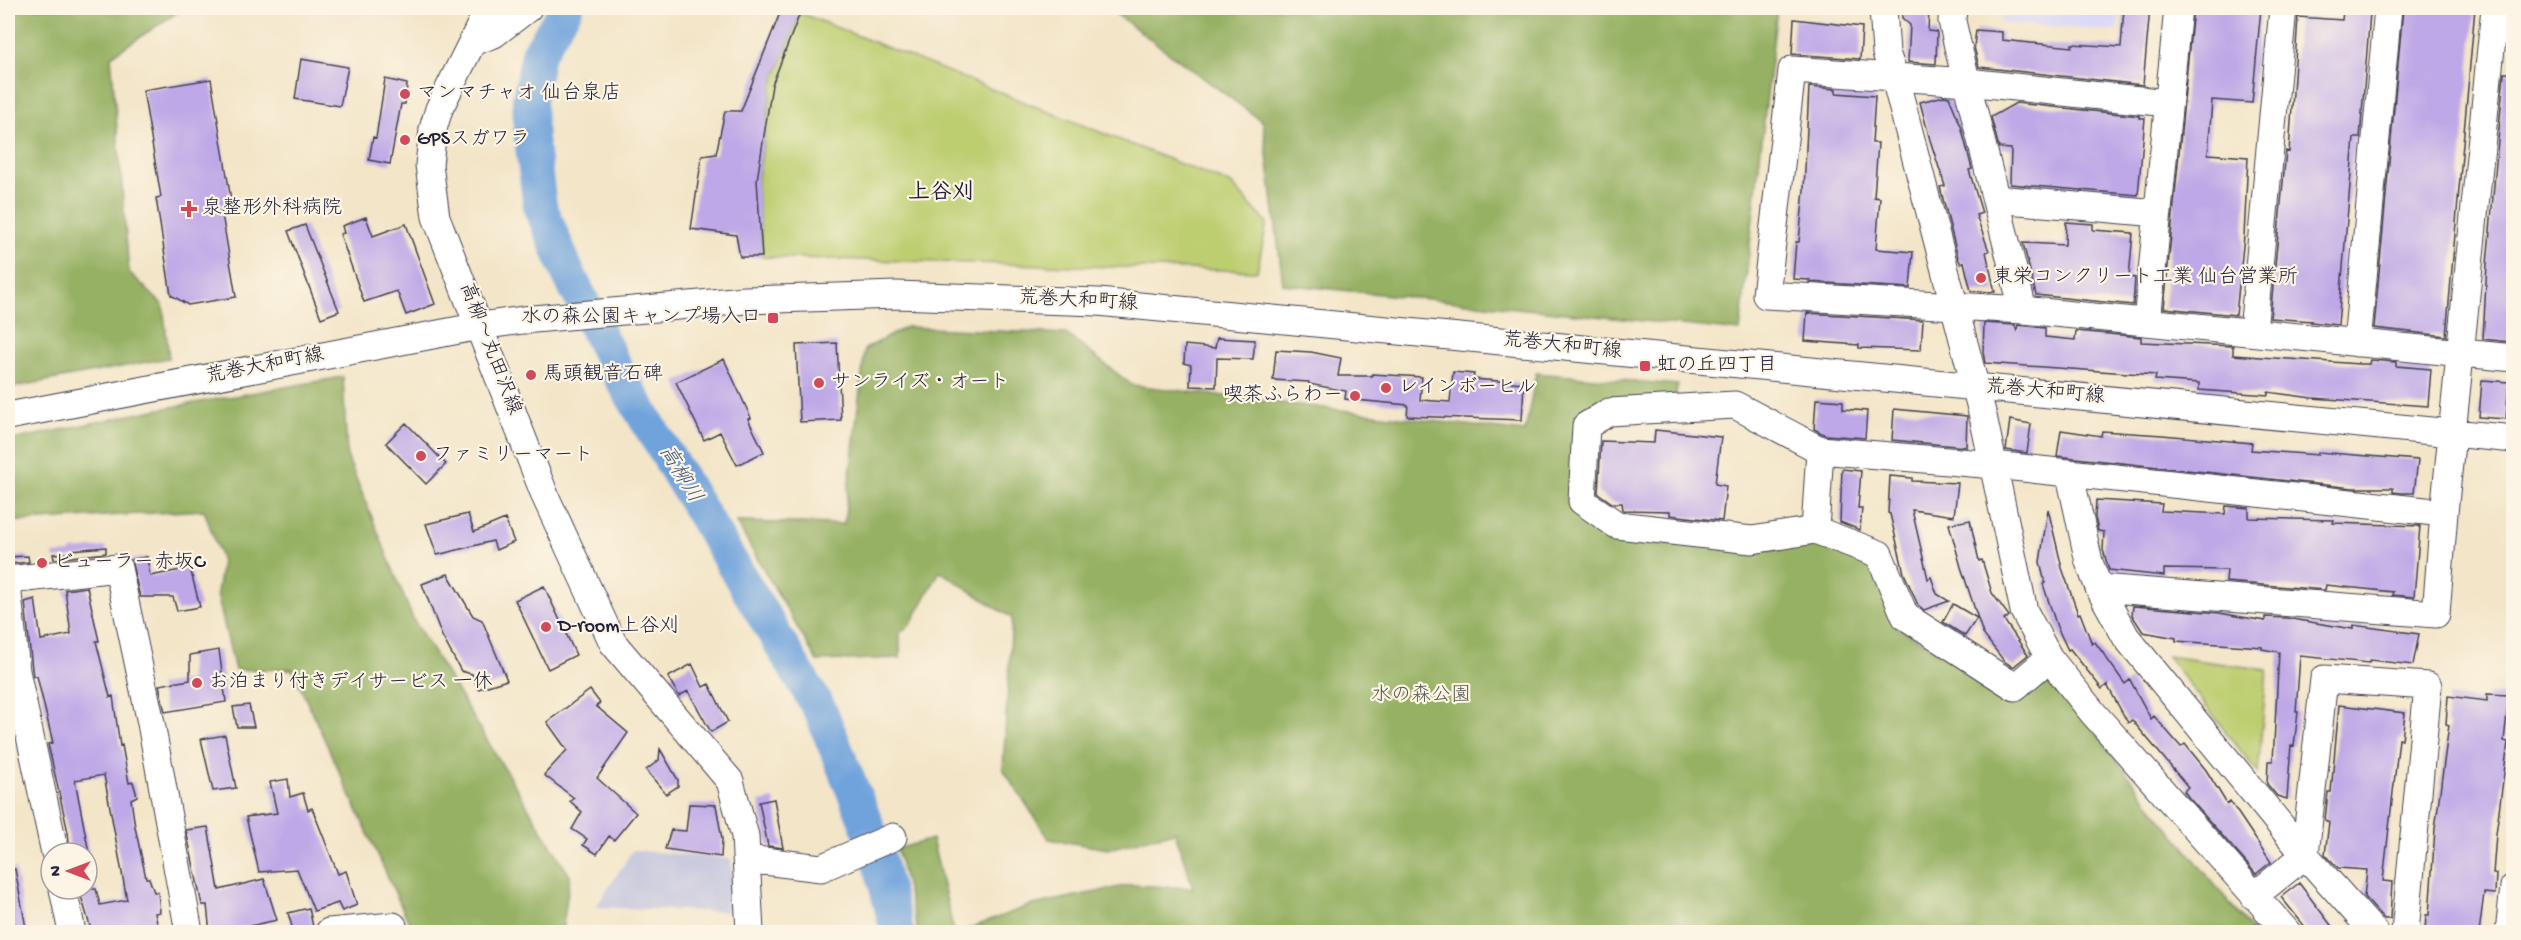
<svg xmlns="http://www.w3.org/2000/svg" width="2521" height="940" font-family="'Gochi Hand','Klee One',sans-serif">
  <style>
    .built { fill: #d9d7f7 }
    .industrial { fill: #c0c2dd }
    .green { fill: #bdce71; stroke: #707856; stroke-width: 1.5 }
    .forest { fill: #96b163; stroke: #5c6a4f; stroke-width: 1.5 }
    .lines { fill: none; stroke-linecap: round; stroke-linejoin: round }
    .river { stroke: #70a3dc; stroke-width: 34 }
    .building { fill: #bea8e7 }
    .minor-casing { stroke: #413f50; stroke-width: 29 }
    .minor { stroke: #fff; stroke-width: 27 }
    .poi-dot { fill: #d1495b; stroke: #fcf5e5; stroke-width: 2 }
    .labels { text-anchor: middle; dominant-baseline: central; stroke-width: 4.5; stroke-linejoin: round; paint-order: stroke }
    .poi-label { font-size: 20px; fill: #22223b; stroke: #fcf5e5; text-anchor: start }
    .street-label { font-size: 20px; fill: #22223b; stroke: #fcf5e5 }
    .park-label { font-size: 20px; fill: #50564b; stroke: #fcf5e5 }
    .water-label { font-size: 21px; font-style: italic; fill: #41567b; stroke: #fcf5e5 }
    .quarter-label { font-size: 22px; font-weight: bold; fill: #22223b; stroke: #fcf5e5 }
  </style>
  <rect width="100%" height="100%" fill="#fcf5e5"/>
  <filter id="ink" filterUnits="userSpaceOnUse"><feTurbulence type="fractalNoise" baseFrequency=".0167" numOctaves="2"/><feDisplacementMap in="SourceGraphic" scale="12" xChannelSelector="R" yChannelSelector="G"/><feConvolveMatrix kernelMatrix="1 2 1 2 8 2 1 2 1" color-interpolation-filters="sRGB"/></filter>
  <filter id="wash" filterUnits="userSpaceOnUse"><feTurbulence type="fractalNoise" baseFrequency=".008" numOctaves="4" result="noise"/><feDisplacementMap in="SourceGraphic" scale="24" xChannelSelector="R" yChannelSelector="G"/><feGaussianBlur stdDeviation="1.35" result="paint"/><feColorMatrix in="noise" values="0 0 0 0 0 0 0 0 0 0 0 0 0 0 0 0 0 1.4 0 .05"/><feComposite in="paint" operator="in"/></filter>
  <g filter="url(#wash)">
    <rect width="100%" height="100%" fill="#f3e5c8"/>
    <path class="built" d="M2002 8H2120L2117 31 2001 23Z"/>
    <path class="industrial" d="M633 850 731 859 734 912 596 907Z"/>
    <path class="green" d="M800 13 1231 184 1267 223 1257 271 762 257 757 185 772 85Z
      M2167 656 2267 670 2258 773Z"/>
    <path class="forest" d="M8 8H184L111 56 129 272 163 305 169 358 8 388Z
      M1108 8H1777L1740 331 1283 284 1263 122Z
      M906 327 1066 334 1132 385 1525 432 1536 373 1678 385 1675 396 1595 403 1579 415 1568 503 1615 534 1810 541 1872 561 1896 627 2015 697 2042 674 2053 676 2156 812 2253 932H960L1028 906 1130 885 1193 888 1175 832 1108 849 1049 839 1003 769 1012 618 940 571 910 625 900 633V658L817 661 736 522 844 524 865 349Z
      M343 377 347 456 413 619 570 876 562 932H409V923L292 669 235 670 217 594 222 561 204 510 8 522V441L149 411Z
      M932 839 954 932H918L897 849Z"/>
    <g class="lines">
      <path class="river" d="M566 8 538 54 529 100 531 139 540 206 567 271 621 378 820 710 876 847 897 932"/>
    </g>
    <g id="blocks">
      <path class="building" d="M782 8 800 13 772 85 757 180 762 257H740L736 235 691 229 702 156 716 154 725 111H741Z
        M1903 8H1929L1928 31 1937 32 1936 64 1908 62 1910 25 1902 18Z
        M2124 8H2150L2143 85 1979 67 1974 47 1976 30 2002 32V40L2072 47V44L2121 47Z
        M2193 8H2261L2252 103 2212 100 2208 154 2248 157 2244 236 2236 315 2164 308Z
        M2403 8H2475L2446 336 2374 328Z
        M2343 11 2370 13 2360 138H2354L2338 325 2311 322 2312 321 2270 318 2286 151 2289 152 2298 17 2342 20Z
        M1794 19 1862 27 1860 59 1792 54Z
        M301 59 348 67 340 106 295 99Z
        M2504 73H2514V270L2510 342 2483 339 2487 264Z
        M211 79 232 206 221 208 236 297 188 305 171 295 156 198 161 197 143 90Z
        M385 79 407 84 405 104H401L390 164 369 160 373 137 376 138Z
        M1809 87 1836 89V93L1875 96 1872 143H1878L1874 197 1880 198 1876 249 1913 252 1910 288 1809 282 1810 280 1793 279 1796 242H1799L1804 190Z
        M1944 96 1949 97 1961 126 1972 169 1969 170 1982 213 1976 215 1989 251 1986 252 1995 292 1971 291 1964 262 1961 264 1958 258 1940 187 1945 186 1930 140 1920 102Z
        M2016 103 2140 116 2139 118H2145L2138 195 2010 184 2011 149 1999 148 1991 117Z
        M366 217 373 236 406 224 435 304 406 315 397 291 364 302 340 234 344 233 342 226Z
        M2066 222 2093 224V230L2133 233 2129 277 2135 278 2133 305 2036 295 2023 243 2065 245Z
        M305 225 339 311 321 318 288 231Z
        M1807 313 1923 320 1921 350 1859 348V345L1805 341Z
        M1984 323 2015 325 2017 332 2018 325 2045 328V337L2075 340 2076 331 2141 337V342L2233 346V355L2359 364H2369L2370 360 2396 362V366L2431 369 2428 406 2312 398 2268 392V395L2199 390V383L2155 380 2156 375 1985 363 1983 352Z
        M1217 338 1255 340 1253 359 1217 358 1216 387 1190 386 1191 365 1184 363 1185 345 1215 348Z
        M837 343 841 420 800 422 796 345Z
        M1276 350 1311 352 1341 358 1338 376H1372V374L1422 377 1420 400 1450 402 1453 372 1474 374 1473 379 1524 383 1522 420 1407 416 1408 405 1345 399 1346 391 1309 384V382L1273 380Z
        M724 359 751 418 748 419 764 452 737 465 720 432 704 440 676 382Z
        M2482 380 2509 382 2506 419 2479 417Z
        M1816 399 1843 401V409L1867 411 1865 438 1825 435 1814 429Z
        M1894 409 1967 416 1966 447 1892 440Z
        M2010 420 2031 424 2027 453 2006 450Z
        M406 423 446 464 426 484 386 443Z
        M1655 430 1721 437 1715 484 1726 486 1722 521 1670 515V511L1623 510 1622 503H1612L1598 493 1601 441 1654 443Z
        M2061 430 2101 436 2102 431 2162 435 2252 443 2251 450 2318 455V452L2418 460 2414 493H2401L2393 492V488H2353L2057 456Z
        M1842 469 1861 471 1858 508H1862L1860 530 1840 522Z
        M1890 476 1912 478V481L1958 483 1954 516 1912 510 1928 579 1931 577 1937 594 1949 601 1924 610 1918 605 1904 573 1890 514 1888 513Z
        M2096 500 2162 504 2161 511 2225 514 2226 506 2249 508V518L2334 520 2333 523 2420 526 2414 597 2392 595 2393 592 2326 585 2325 590 2226 582 2227 570 2164 569V576L2109 570 2103 550 2104 532 2098 531 2095 517Z
        M2048 509 2062 568 2078 614 2080 613 2092 644 2095 642 2125 684 2130 680 2151 719 2154 716 2181 747 2185 744 2206 770 2227 804 2230 801 2271 862 2256 874 2189 798 2184 791 2188 787 2132 720 2128 723 2107 685 2102 689 2070 649 2068 650 2057 627 2043 584 2045 583 2040 562Z
        M468 514 474 532 505 519 514 542 496 550 493 541 437 555 426 524Z
        M1970 520 1979 561 1982 560 1992 593 2009 616 2004 620 2028 655 2013 667 2004 661 1983 634 1961 567 1949 524Z
        M106 547V553L54 559 53 554 71 553V550Z
        M28 556 29 562 8 564V557Z
        M147 557 150 576 190 568 200 607 177 611 173 597H140L131 560Z
        M448 574 473 616 482 620 507 680 478 689 472 674 461 671 442 636 422 584Z
        M544 586 576 655 548 669 515 600Z
        M87 587 99 641H96L110 697 113 696 120 746 122 745 129 783 133 782 137 796 131 799 135 827 146 878H149L154 892H158L160 912 155 913 159 933H92L79 889H96L100 905 127 900 104 775 75 780 89 853H70L68 832 48 744 53 743 37 676H33L32 669 25 602 35 599 41 640 71 634 65 590Z
        M1953 604 1977 618 1965 636 1943 622Z
        M2133 606 2219 613 2265 621V617L2286 618 2353 629V625L2419 634 2413 665 2370 660 2369 663 2300 656 2296 712H2298L2294 746 2291 745 2287 799 2277 796 2267 784 2268 761H2273L2279 652 2262 649V647L2176 641V638L2143 632 2132 615Z
        M219 650 226 702 165 712 159 685 190 680V655Z
        M692 664 703 687 709 684 728 722 711 732 688 691 679 696 668 677Z
        M590 690 600 703 596 706 628 733 597 778 636 813 614 840 609 836 597 854 583 845 587 839 572 829 582 812 570 801 574 798 544 775 567 750 547 722Z
        M2487 694 2509 695 2504 741 2508 742 2496 834 2493 874H2496L2495 894 2484 893 2479 933H2425L2426 915H2429L2435 829 2449 725 2446 724 2448 696 2487 701Z
        M249 705 254 727H237L233 707Z
        M2339 705 2405 713 2402 740 2399 739 2383 881 2392 882 2390 919H2384L2364 897 2367 870 2338 868 2325 854 2329 823 2325 820 2328 792H2331Z
        M225 735 236 788 213 791 201 739Z
        M660 749 678 780V786L666 794 646 770 659 760Z
        M288 779 290 797 303 793 308 810 312 808 338 874 346 871 357 905 342 911 338 903 314 911 297 869 259 872 246 817 277 813 270 782Z
        M774 799 783 848 768 846 759 802Z
        M689 804 716 805 722 839 721 857 665 849 671 830 686 831Z
        M208 827 219 890 264 879 277 920 236 929 237 933H210L207 905H202L186 830Z
        M15 869 27 933H8V870Z
        M2299 883 2337 933H2310L2281 897Z
        M309 908 313 927 293 930 288 913Z"/>
    </g>
  </g>
  <g filter="url(#ink)">
    <use href="#blocks" fill-opacity="0" stroke="#413f50" stroke-width="1.5"/>
    <g class="lines">
      <g class="minor-casing">
        <path id="minor" d="M489 8 439 109 433 129 429 165 436 217 546 498 613 643 730 781 745 836 750 932
          M1883 8 1886 53 1895 78 1983 416 2024 611 2049 658 2093 713 2287 932
          M1953 8 1952 21 1958 47 2023 310
          M472 42 494 34 528 8
          M2168 103 1967 82 1792 70 1766 295 2023 310 2514 358
          M1996 199 2158 213
          M2147 322 2178 8
          M2253 332 2283 8
          M2357 343 2388 8
          M8 416 480 326 523 320 745 300 896 295 1098 302 2514 439
          M2070 475 2089 562 2099 588 2126 637 2305 855 2374 932
          M1815 530 1820 450
          M8 580 118 568 151 723 189 932
          M2099 588 2436 614 2444 513 2495 8
          M8 594 16 671 55 853
          M2049 658 2015 687 1905 616 1879 554 1815 530 1752 540 1617 525 1582 501 1586 426 1609 412 1735 405 1820 450 1994 465 2444 513
          M747 859 821 868 893 837
          M63 889 72 932
          M2254 896 2305 855 2324 679 2428 686 2405 932
          M329 932 393 926
          M2509 932 2514 887"/>
      </g>
      <use href="#minor" class="minor"/>
    </g>
  </g>
  <g class="poi-dot">
    <circle cx="405" cy="94" r="6"/>
    <circle cx="405" cy="140" r="6"/>
    <path d="M186 200h6v6h6v6h-6v6h-6v-6h-6v-6h6z"/>
    <circle cx="1981" cy="278" r="6"/>
    <rect x="767" y="312" width="12" height="12" rx="3"/>
    <rect x="1639" y="360" width="12" height="12" rx="3"/>
    <circle cx="531" cy="375" r="6"/>
    <circle cx="819" cy="383" r="6"/>
    <circle cx="1386" cy="388" r="6"/>
    <circle cx="1355" cy="396" r="6"/>
    <circle cx="421" cy="456" r="6"/>
    <circle cx="42" cy="563" r="6"/>
    <circle cx="546" cy="627" r="6"/>
    <circle cx="197" cy="683" r="6"/>
  </g>
  <g class="labels">
    <g class="poi-label">
      <text x="417" y="94">マンマチャオ 仙台泉店</text>
      <text x="417" y="140">GPSスガワラ</text>
      <text x="202" y="209">泉整形外科病院</text>
      <text x="1993" y="278">東栄コンクリート工業 仙台営業所</text>
      <text x="761" y="318" text-anchor="end">水の森公園キャンプ場入口</text>
      <text x="1657" y="366">虹の丘四丁目</text>
      <text x="543" y="375">馬頭観音石碑</text>
      <text x="831" y="383">サンライズ・オート</text>
      <text x="1398" y="388">レインボーヒル</text>
      <text x="1343" y="396" text-anchor="end">喫茶ふらわー</text>
      <text x="433" y="456">ファミリーマート</text>
      <text x="54" y="563">ビューラー赤坂C</text>
      <text x="558" y="627">D-room上谷刈</text>
      <text x="209" y="683">お泊まり付きデイサービス 一休</text>
    </g>
    <g class="street-label">
      <text transform="translate(1078 302) rotate(3)">荒巻大和町線</text>
      <text transform="translate(1562 347) rotate(6)">荒巻大和町線</text>
      <text transform="translate(489 349) rotate(69)">高柳～丸田沢線</text>
      <text transform="translate(265 367) rotate(-11)">荒巻大和町線</text>
      <text transform="translate(2045 393) rotate(5)">荒巻大和町線</text>
    </g>
    <g class="park-label">
      <text x="1421" y="696">水の森公園</text>
    </g>
    <g class="water-label">
      <text transform="translate(679 475) rotate(59)">高柳川</text>
    </g>
    <g class="quarter-label">
      <text x="941" y="194">上谷刈</text>
    </g>
  </g>
  <rect width="2521" height="940" fill="none" stroke="#fcf5e5" stroke-width="30"/>
  <g transform="translate(69 871) rotate(270)"><circle r="28" fill="#fcf5e5" stroke="#a5a1a1" stroke-width="1.5"/>
  <path d="M0-4.5L10 22L0 15L-10 22Z" fill="#d1495b"/>
  <text y="-9" font-size="16" font-weight="bold" text-anchor="middle" fill="#22223b">N</text>
  </g>
</svg>
